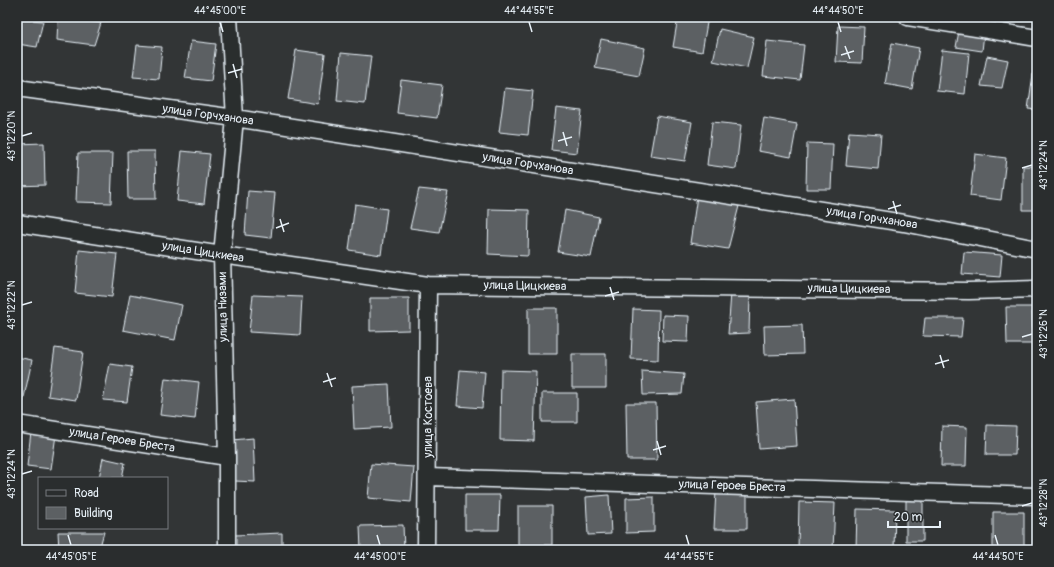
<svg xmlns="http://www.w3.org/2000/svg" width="1054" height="567" font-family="Pangolin,sans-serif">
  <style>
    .building { fill: #5c6063; stroke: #e8f1f8 }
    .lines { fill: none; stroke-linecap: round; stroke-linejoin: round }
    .street-casing { stroke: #e8f1f8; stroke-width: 19 }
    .street { stroke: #2a2d2e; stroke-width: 16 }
    .ticks { fill: none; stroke: #e8f1f8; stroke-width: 1.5 }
    .labels { text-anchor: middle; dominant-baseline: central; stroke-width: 3; stroke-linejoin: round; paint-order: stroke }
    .street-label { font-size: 12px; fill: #e8f1f8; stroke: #2a2d2e }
    .neatline { fill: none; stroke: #e8f1f8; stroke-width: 1.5 }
    .ticks-label { font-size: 10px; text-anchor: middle; fill: #e8f1f8 }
  </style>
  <rect width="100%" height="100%" fill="#323536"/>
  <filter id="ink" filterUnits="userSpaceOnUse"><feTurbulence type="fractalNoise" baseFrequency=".025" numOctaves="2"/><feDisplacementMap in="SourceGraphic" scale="8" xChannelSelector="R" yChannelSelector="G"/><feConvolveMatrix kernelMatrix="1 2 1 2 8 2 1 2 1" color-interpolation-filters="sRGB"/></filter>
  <g filter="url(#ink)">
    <path class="building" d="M58 17 101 23 94 45 57 40Z
      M579 17H604V20Z
      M678 17H708L702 52 673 47Z
      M17 19 43 21 37 47 17 44Z
      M838 26 864 27 862 63 836 62Z
      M720 29 754 37 747 68 713 61Z
      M959 31 984 33 982 51 956 47Z
      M601 39 645 48 639 76 595 68Z
      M191 41 216 44 211 81 185 78Z
      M767 41 804 45 800 80 763 76Z
      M892 43 919 48 912 89 885 84Z
      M137 45 162 47 159 79 133 77Z
      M296 50 325 54 318 104 288 99Z
      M942 50 969 53 965 94 937 91Z
      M341 53 371 56 365 104 337 101Z
      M987 56 1008 60 1002 88 981 86Z
      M1033 74H1037V110L1028 109Z
      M401 80 442 85 437 118 397 113Z
      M505 88 533 91 528 135 499 132Z
      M556 108 582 111 577 153 551 150Z
      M657 116 692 122 685 161 650 156Z
      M764 118 797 124 791 157 758 151Z
      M712 122 741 125 736 169 707 165Z
      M849 132 881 134 878 169 846 166Z
      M44 143 45 185 17 186V144Z
      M807 143 833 144 831 189H806Z
      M127 151H155L156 199H128Z
      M182 151 210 154 204 204 177 201Z
      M78 153H113L111 203 76 202Z
      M975 154 1006 158 1001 200 970 196Z
      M1023 166H1037V210H1023Z
      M419 189 448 192 439 232 410 228Z
      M248 191 275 193 271 238 245 235Z
      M697 196 739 206 728 249 690 243Z
      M355 204 387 209 381 255 349 250Z
      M489 209 529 210 528 256 488 254Z
      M565 210 599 217 591 257 558 252Z
      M79 250 117 254 112 297 75 293Z
      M964 252 1002 255 1000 277 962 274Z
      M731 293 750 294 749 333 728 334Z
      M130 295 182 305 175 340 123 330Z
      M253 295 302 297 300 335 249 332Z
      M370 298H409V330L370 331Z
      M1006 307H1032L1033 344H1007Z
      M528 308H557V354H528Z
      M633 309 659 310 658 360 631 359Z
      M663 315 689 316 688 342 662 341Z
      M925 318H963L961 337 923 336Z
      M802 325 803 354 765 355 764 326Z
      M55 348 83 352 76 400 48 396Z
      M572 354H606V388H572Z
      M17 357 32 360 23 402 17 400Z
      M110 364 132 367 127 402 103 400Z
      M460 370 485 372 482 408 457 406Z
      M501 370 536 371 534 441 500 440Z
      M642 371 684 374 682 394 643 395Z
      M165 378 199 382 195 419 160 415Z
      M389 384 391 427 354 429 352 386Z
      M542 393H577V422H542Z
      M794 399 797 446 759 449 756 402Z
      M626 403H656L657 460H627Z
      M1033 416H1037V449H1032Z
      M987 425 1016 426 1015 455H986Z
      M942 426 967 427 966 466H941Z
      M31 432 56 435 51 469 27 466Z
      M253 438 255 482 235 481 233 440Z
      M103 458 125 463 122 478H99Z
      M371 464 414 467 411 502 368 498Z
      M716 490 747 493V529H714Z
      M465 495H500L499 530H465Z
      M609 495 611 534 588 535 586 497Z
      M654 497V532L626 533V498Z
      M923 497V541H906V498Z
      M799 502 835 503 833 550H798Z
      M518 506H552V545H518Z
      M857 509 895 510 894 550H856Z
      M993 512H1024V550H993Z
      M403 525 404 550H361L360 526Z
      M58 532H104L99 550H59Z
      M282 533V548L235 550V535Z"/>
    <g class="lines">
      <g class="street-casing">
        <path id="street" d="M908 17 1037 38
          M17 88 235 118 904 223 1037 249
          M17 223 222 255 428 285 969 291 1037 289
          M17 424 227 457
          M428 477 1037 496
          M227 550V457L222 255 235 118 229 17
          M426 550 428 285"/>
      </g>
      <use href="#street" class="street"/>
    </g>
  </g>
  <path class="ticks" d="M220 22 223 32M529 22 532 32M838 22 841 32M845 46 850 59M841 55 854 51M233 64 237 78M228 73 242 69M563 132 567 146M22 136 32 133M558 141 572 137M1022 168 1032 165M893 201 897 214M888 209 901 205M280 219 284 232M276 228 289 223M610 287 614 300M605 296 619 292M22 305 32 302M1022 337 1032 334M940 355 944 368M935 364 949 360M327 373 332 387M323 382 336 378M657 441 661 455M653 450 666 446M22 474 32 471M1022 506 1032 503M68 535 71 545M377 535 380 545M686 535 689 545M995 535 998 545"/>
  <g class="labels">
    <g class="street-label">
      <text transform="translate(208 115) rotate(8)">улица Горчханова</text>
      <text transform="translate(528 164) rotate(9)">улица Горчханова</text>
      <text transform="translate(872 218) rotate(9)">улица Горчханова</text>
      <text transform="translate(203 252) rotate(9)">улица Цицкиева</text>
      <text transform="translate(525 286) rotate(1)">улица Цицкиева</text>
      <text transform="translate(849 289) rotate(1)">улица Цицкиева</text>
      <text transform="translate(223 307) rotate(-91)">улица Низами</text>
      <text transform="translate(428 417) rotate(-90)">улица Костоева</text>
      <text transform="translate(122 440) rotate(9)">улица Героев Бреста</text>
      <text transform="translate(732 486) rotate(2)">улица Героев Бреста</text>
    </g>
  </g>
  <rect width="1054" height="567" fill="none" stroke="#2a2d2e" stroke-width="44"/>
  <rect x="38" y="477" width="130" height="52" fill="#2a2d2e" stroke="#767b7f"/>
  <rect x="46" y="490" width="20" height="6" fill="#2a2d2e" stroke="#767b7f"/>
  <text x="74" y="497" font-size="12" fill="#e8f1f8">Road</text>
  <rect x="46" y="507" width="20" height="12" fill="#5c6063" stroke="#767b7f"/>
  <text x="74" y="517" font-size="12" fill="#e8f1f8">Building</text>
  <path d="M888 521v6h52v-6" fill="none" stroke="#e8f1f8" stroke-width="2"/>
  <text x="894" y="521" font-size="12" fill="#e8f1f8" stroke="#2a2d2e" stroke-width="3" paint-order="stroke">20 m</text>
  <rect x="22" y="22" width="1010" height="523" class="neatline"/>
  <g class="ticks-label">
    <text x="220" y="14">44°45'00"E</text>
    <text x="529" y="14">44°44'55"E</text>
    <text x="838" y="14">44°44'50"E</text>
    <text transform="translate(11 136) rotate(-90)" y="4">43°12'20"N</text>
    <text transform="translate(1043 165) rotate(-90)" y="4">43°12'24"N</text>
    <text transform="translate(11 305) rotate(-90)" y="4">43°12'22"N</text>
    <text transform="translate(1043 334) rotate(-90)" y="4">43°12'26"N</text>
    <text transform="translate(11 474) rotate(-90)" y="4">43°12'24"N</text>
    <text transform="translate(1043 503) rotate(-90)" y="4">43°12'28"N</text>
    <text x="71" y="560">44°45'05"E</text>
    <text x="380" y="560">44°45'00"E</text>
    <text x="689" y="560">44°44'55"E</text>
    <text x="998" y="560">44°44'50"E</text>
  </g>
</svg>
